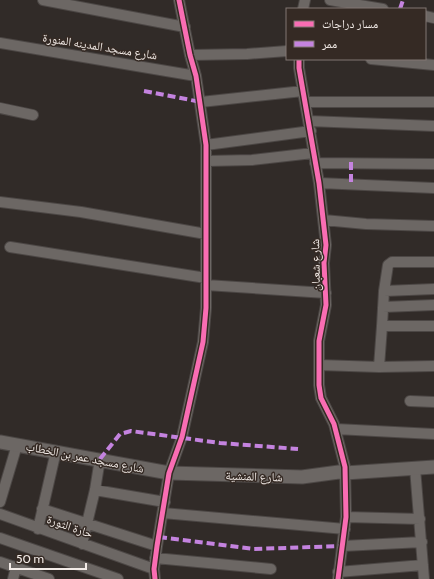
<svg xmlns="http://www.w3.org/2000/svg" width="434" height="579" font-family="Cabin,'Noto Naskh Arabic',sans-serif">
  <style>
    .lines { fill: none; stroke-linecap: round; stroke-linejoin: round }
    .minor-casing { stroke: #4c4745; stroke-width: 12 }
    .tertiary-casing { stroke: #4c4745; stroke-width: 15 }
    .minor { stroke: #6c6764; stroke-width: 10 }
    .tertiary { stroke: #6c6764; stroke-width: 13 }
    .quiet { stroke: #c483df; stroke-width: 4; stroke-dasharray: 8 4; stroke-linecap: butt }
    .cycleway-casing { stroke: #352a24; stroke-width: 8 }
    .cycleway { stroke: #f96db3; stroke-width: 5 }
    .labels { text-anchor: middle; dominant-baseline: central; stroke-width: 3; stroke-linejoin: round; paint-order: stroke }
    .street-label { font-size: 12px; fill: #f2ebe7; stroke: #352a24 }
  </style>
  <rect width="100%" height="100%" fill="#312b28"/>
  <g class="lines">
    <g class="minor-casing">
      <path id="minor" d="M43 0 185 27
        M330 0 383 9
        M303 9 305 0
        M425 16 434 18
        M0 43 196 76
        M190 55 247 54 287 51
        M299 59V68L319 183 326 245 324 263 326 305 319 341V385L321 398 334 424 345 467 346 517 338 579
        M371 59 434 65
        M201 102 303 91
        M306 102H434
        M0 108 33 115
        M309 121 434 126
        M206 145 311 131
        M206 161 252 160 313 153
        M315 163 434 164
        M319 183 434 188
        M0 202 81 212 206 234
        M324 220 366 224 434 226
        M10 247 206 278
        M434 262H392L388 265 384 291 382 326H434
        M206 285 326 293
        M384 291 434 289
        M383 307 434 305
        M319 365 379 367 434 366
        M379 367 382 326
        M410 401 434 402
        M336 429 434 434
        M415 468 424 579
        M95 490 165 502
        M0 502 17 445
        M42 509 157 546
        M163 513 345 529
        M0 514 154 569
        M346 517 420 519
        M38 529 56 451
        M0 538 118 579
        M82 544 95 490 100 459
        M343 546 422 542
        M155 558 271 569
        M0 562 49 579
        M338 572 423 565
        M13 579 16 567
        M155 579 154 569 157 546 169 473 182 437 203 342 206 308V145L196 76 190 55 179 0"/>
    </g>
    <g class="tertiary-casing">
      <path id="tertiary" d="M0 442 169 473 302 477 339 472 345 473 434 467"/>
    </g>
    <use href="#minor" class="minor"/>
    <use href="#tertiary" class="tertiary"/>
    <path class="quiet" d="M400 9 403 0
      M144 91 201 102
      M351 162V184
      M100 459 120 434 131 431 220 443 298 449
      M159 537 254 549 343 546"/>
    <g class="cycleway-casing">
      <path id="cycleway" d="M299 59V68L319 183 326 245 324 263 326 305 319 341V385L321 398 334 424 345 467 346 517 338 579
        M155 579 154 569 157 546 169 473 182 437 203 342 206 308V145L196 76 190 55 179 0"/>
    </g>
    <use href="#cycleway" class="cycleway"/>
  </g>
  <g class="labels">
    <g class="street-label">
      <text transform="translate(100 46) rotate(9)">شارع مسجد المدينه المنورة</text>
      <text transform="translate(315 265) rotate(-91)">شارع شعبان</text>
      <text transform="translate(85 457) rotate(11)">شارع مسجد عمر بن الخطاب</text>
      <text transform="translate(254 476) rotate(2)">شارع المنشية</text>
      <text transform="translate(70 526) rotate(19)">حارة الثورة</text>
    </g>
  </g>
  <rect x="286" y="8" width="140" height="52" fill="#352a24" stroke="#817772"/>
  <rect x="294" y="21" width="20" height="6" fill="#f96db3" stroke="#817772"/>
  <text x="322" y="28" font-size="12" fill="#f2ebe7">مسار دراجات</text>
  <rect x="294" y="41" width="20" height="6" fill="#c483df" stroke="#817772"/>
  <text x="322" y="48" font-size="12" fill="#f2ebe7">ممر</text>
  <path d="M10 563v6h76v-6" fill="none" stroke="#f2ebe7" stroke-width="2"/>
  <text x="16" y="563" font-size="12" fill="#f2ebe7" stroke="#352a24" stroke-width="3" paint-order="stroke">50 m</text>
</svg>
